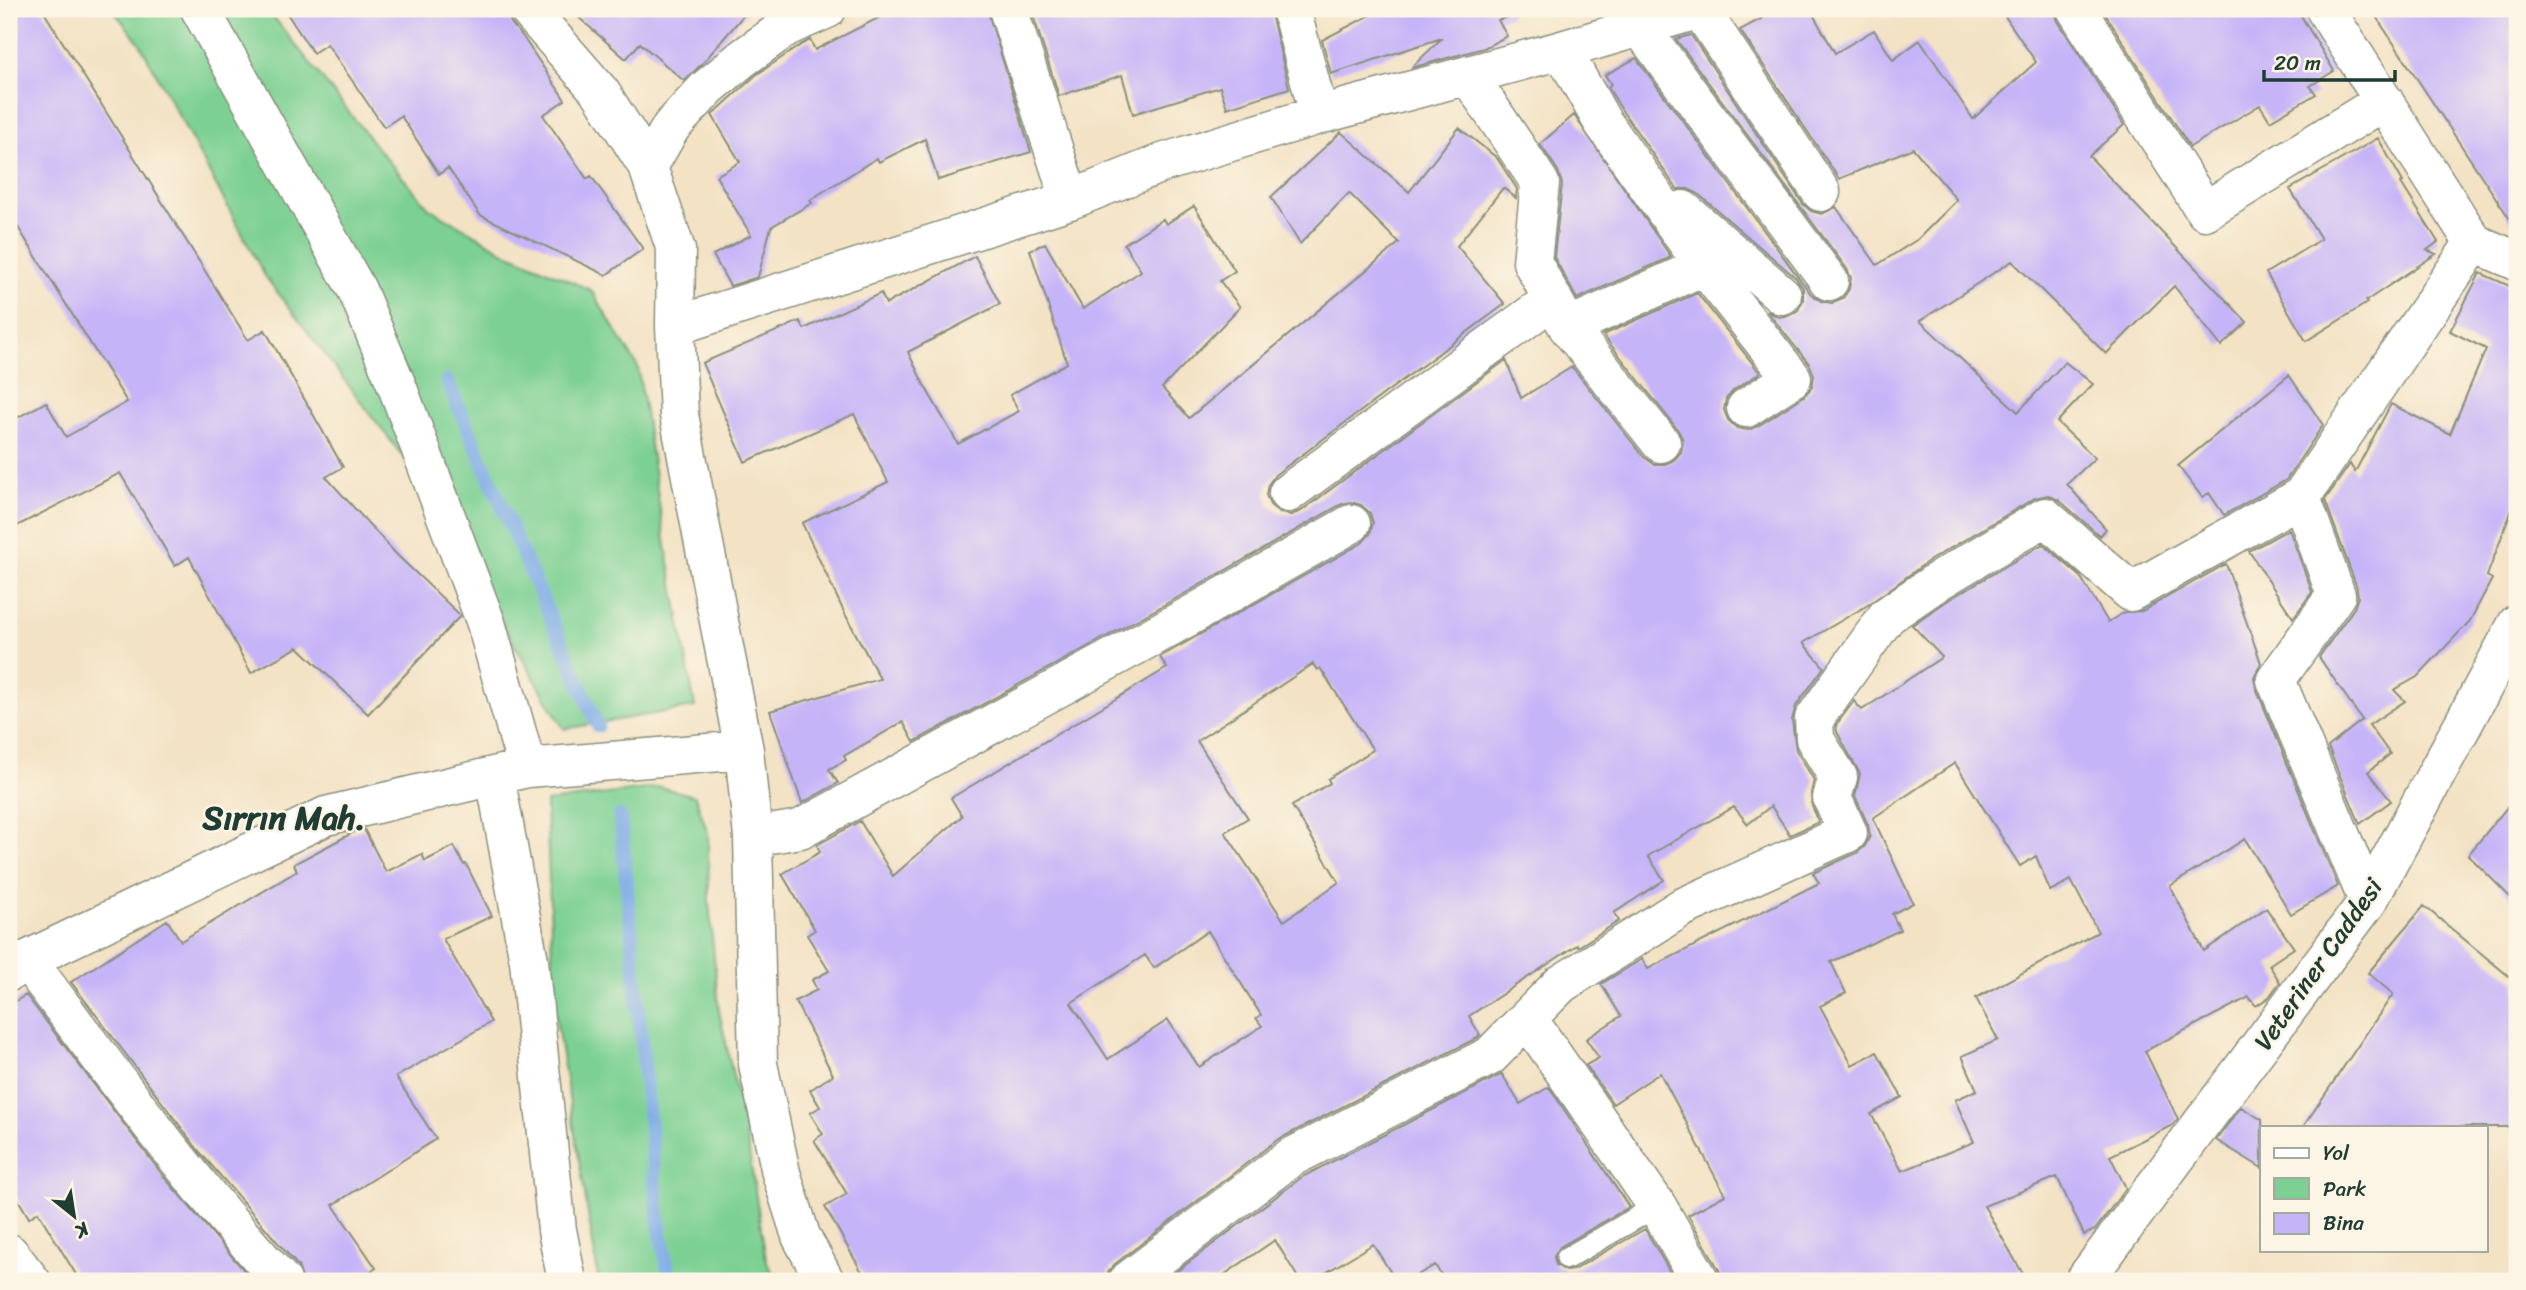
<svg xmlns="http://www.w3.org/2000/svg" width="2526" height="1290" font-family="Sriracha,sans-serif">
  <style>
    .green { fill: #7cd093; stroke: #4e8664; stroke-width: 2 }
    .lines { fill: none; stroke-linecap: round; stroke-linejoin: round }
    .stream { stroke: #7babe6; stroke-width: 14 }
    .building { fill: #c6b4f8; fill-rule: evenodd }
    .lane-casing { stroke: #89907c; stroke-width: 24 }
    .street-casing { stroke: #89907c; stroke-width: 41 }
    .lane { stroke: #fff; stroke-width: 21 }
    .street { stroke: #fff; stroke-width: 38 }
    .labels { text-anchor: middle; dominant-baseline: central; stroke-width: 5; stroke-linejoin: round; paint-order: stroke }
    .street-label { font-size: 26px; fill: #1f3d34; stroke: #fcf5e5 }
    .district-label { font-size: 33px; font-weight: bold; fill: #1f3d34; stroke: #fcf5e5 }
  </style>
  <rect width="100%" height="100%" fill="#fcf5e5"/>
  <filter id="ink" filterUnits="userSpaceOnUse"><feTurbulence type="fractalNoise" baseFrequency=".0143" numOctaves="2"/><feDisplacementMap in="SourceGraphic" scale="14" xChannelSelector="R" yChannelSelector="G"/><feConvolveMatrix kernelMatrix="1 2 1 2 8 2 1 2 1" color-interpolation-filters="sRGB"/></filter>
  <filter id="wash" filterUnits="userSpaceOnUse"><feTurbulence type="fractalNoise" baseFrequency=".00686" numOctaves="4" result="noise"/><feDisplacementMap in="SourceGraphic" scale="28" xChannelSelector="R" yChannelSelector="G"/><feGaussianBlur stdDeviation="1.57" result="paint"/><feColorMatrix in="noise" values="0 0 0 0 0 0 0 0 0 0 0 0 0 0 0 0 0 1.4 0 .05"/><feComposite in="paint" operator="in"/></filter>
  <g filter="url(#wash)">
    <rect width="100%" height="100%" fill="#f3e2c4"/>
    <path class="green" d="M112 9H270L276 20 379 150 429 208 505 252 591 290 638 367 663 529 695 707 564 729 410 466 265 276 139 42Z
      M660 787 695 796 708 833 709 903 719 1011 747 1140 766 1260 777 1281H599L554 1006 546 802Z"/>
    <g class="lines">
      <path class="stream" d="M447 381 598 726
        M620 816 659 1223 670 1281"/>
    </g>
    <g id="blocks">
      <path class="building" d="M9 9H42L248 340 265 330 343 467 326 477 397 555 459 614 460 616 368 714 298 647 251 673 189 557 175 566 120 473 9 530V422L46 402 66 437 127 402 9 213Z
        M284 9H505L511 23 523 37 565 100 543 115 587 179 591 176 643 249 606 275 480 215 448 168 439 174 401 116 384 127 327 44 313 53Z
        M569 9H749L701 65 684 81 640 43 626 59Z
        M896 9H987L1031 152 938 180 925 139 879 162 877 158 810 200 812 203 771 227 758 277 730 286 713 255 751 235 716 176 740 162 712 115 756 75 802 44 810 40 815 50Z
        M1031 9H1270L1289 88 1227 108 1220 87 1133 114 1122 75 1059 96Z
        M1382 9H1510L1511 16 1498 20 1507 36 1484 48 1411 68 1442 38 1331 74 1322 40Z
        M1779 9H1810L1835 53 1874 30 1893 60 1920 40 1973 119 2036 62 2000 9H2054L2058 21 2124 125 2089 156 2247 322 2221 346 2174 286 2106 354 2012 261 1920 321 2018 412 2065 362 2093 384 2057 422 2095 458 2067 484 2106 529 2100 536 2059 500 2048 495 2035 498 1927 562 1868 605 1803 643 1824 667 1796 706 1792 720 1796 750 1814 780 1811 793 1812 806 1819 822 1790 835 1771 806 1748 824 1734 807 1648 856 1664 880 1614 913 1619 921 1578 947 1577 945 1469 1016 1480 1035 1477 1038 1277 1140 1115 1264 1108 1272 1107 1281H867L825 1207 847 1194 814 1140 823 1134 810 1113 820 1107 810 1090 833 1075 795 1001 817 990 812 980 829 971 807 935 815 930 782 874 820 852 817 845 860 821 893 876 962 816 951 798 1167 668 1160 657 1362 543 1370 534 1373 523 1370 513 1361 505 1350 502 1340 505 1184 594 914 742 903 722 844 756 846 760 829 769 838 783 802 803 770 711 880 679 844 612 802 523 888 482 854 414 745 462 702 363 800 321 804 329 881 293 886 304 975 256 1000 304 908 352 923 383 958 444 1019 411 1010 395 1067 363 1030 250 1045 243 1083 309 1141 271 1124 244 1163 219 1166 224 1194 206 1235 271 1220 281 1240 307 1162 388 1189 418 1399 243 1349 193 1300 244 1271 197 1341 132 1409 192 1459 128 1497 158 1517 189 1516 198 1503 188 1457 246 1505 304 1275 475 1268 485 1266 495 1270 505 1280 513 1291 515 1301 511 1506 360 1521 398 1572 367 1644 457 1654 464H1665L1674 460 1681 452 1683 440 1678 430 1603 335 1697 293 1760 373 1734 390 1726 399 1724 410 1728 420 1737 428 1748 430 1758 426 1804 396 1812 387 1814 375 1810 365 1767 311 1779 317 1790 315 1798 310 1803 300V288L1796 278 1697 193 1688 189H1677L1621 109 1608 87 1611 84 1605 75 1636 58 1811 294 1821 301 1832 303 1843 298 1849 289 1851 278 1847 269 1676 39 1691 35 1803 204 1811 211 1822 214 1836 207 1877 265 1918 239 1957 200 1913 148 1839 179 1740 30ZM1313 664 1317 670 1320 668 1373 750 1328 779 1330 783 1292 806 1339 882 1284 921 1225 832 1248 818 1197 741ZM1208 931 1261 1015 1256 1018 1262 1026 1199 1067 1168 1020 1108 1059 1071 1003 1145 955 1154 968Z
        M2102 9H2297L2334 71 2310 86 2316 94 2270 121 2260 105 2190 147Z
        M2371 9H2517V230Z
        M1574 115 1671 257 1577 299 1554 257 1562 184 1558 171 1540 144Z
        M2378 138 2403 182 2401 183 2438 242 2427 250 2436 254 2366 301 2367 303 2306 341 2266 273 2321 239 2290 189Z
        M2480 273 2512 287 2514 282H2517V496L2487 576 2492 579 2470 621 2417 677 2394 690 2405 701 2369 725 2390 754 2368 772 2391 801 2360 824 2328 747 2362 720 2319 657 2354 608 2358 597 2357 588 2325 500 2350 464 2355 472 2391 404 2450 434 2486 349 2450 331Z
        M2289 375 2323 425 2286 480 2224 515 2209 493 2202 497 2178 466Z
        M2289 529 2312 592 2293 618 2249 551Z
        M2043 544 2080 576 2108 622 2125 612 2142 611 2226 564 2261 663 2254 677 2256 688 2338 886 2291 914 2245 839 2170 886 2204 951 2266 908 2294 948 2269 965 2280 982 2269 997 2256 1006 2249 997 2145 1051 2178 1119 2173 1125 2110 1156 2126 1188 2095 1230 2084 1235 2057 1177 1984 1206 2027 1281H1722L1719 1270 1688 1215 1725 1195 1660 1073 1613 1104 1586 1065 1599 1058 1586 1039 1621 1016 1601 984 1642 959 1648 969 1819 883 1813 873 1857 853 1865 846 1870 836 1868 825 1855 796 1860 774 1837 732 1836 725 1854 701 1862 710 1942 657 1912 625 1950 599ZM1955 763 2020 866 2036 856 2050 891 2071 880 2098 932 1976 998 1998 1040 1962 1056 1977 1090 1955 1100 1974 1142 1902 1171 1871 1114 1902 1097 1877 1052 1852 1065 1820 1006 1846 993 1831 962 1900 930 1892 914 1913 903 1873 818Z
        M2517 795V904L2468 855Z
        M364 829 386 872 422 854 425 861 454 846 464 865 466 864 492 916 443 939 491 1022 396 1077 436 1139 333 1205 376 1268 356 1281H303L298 1266 199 1151 71 982 167 920 181 941 297 871 294 864 354 832Z
        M2424 906 2517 983V1127H2303L2393 994 2368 973Z
        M26 995 165 1178 253 1281H80L38 1212 29 1218 9 1184V1005Z
        M1502 1074 1520 1104 1549 1087 1629 1207 1560 1247 1554 1257 1556 1265 1566 1271 1573 1270 1645 1229 1675 1281H1445L1435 1265 1407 1281H1396L1373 1244 1312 1281H1300L1275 1240 1215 1281H1164L1302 1177Z
        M2241 1107 2262 1120V1168L2216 1140Z"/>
    </g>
  </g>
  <g filter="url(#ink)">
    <use href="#blocks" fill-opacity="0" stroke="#89907c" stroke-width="2"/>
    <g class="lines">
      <g class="lane-casing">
        <path id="lane" d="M1567 1258 1657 1206"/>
      </g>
      <g class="street-casing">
        <path id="street" d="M200 9 357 290 397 386 486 623 527 768
          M528 9 601 93 648 167 676 250 675 326 679 415 744 750 753 837 758 1064 781 1173 801 1236 825 1281
          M1008 9 1070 200
          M1291 9 1319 115
          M2076 9 2205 211 2384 101
          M2325 9 2474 243 2517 261
          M1640 27 1829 281
          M1562 50 1602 121 1704 266 1568 327
          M1468 75 1540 183 1532 262 1568 327 1661 443
          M648 167 671 127 707 88 743 58 786 27 827 9
          M1683 210 1782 295
          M1704 266 1792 378 1746 408
          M675 326 1070 200 1162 163 1319 115 1562 50 1700 9 1821 192
          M1288 493 1553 299
          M2301 497 2336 595 2276 680 2368 901
          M495 776 529 961 557 1230 567 1281
          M753 837 800 829 1195 613 1351 524
          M27 960C109 1069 189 1181 282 1281
          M9 972 27 960 326 816 527 768 744 750
          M1528 1019 1657 1206 1700 1281
          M9 1253 31 1281
          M1128 1281 1290 1158 1490 1056 1561 984 1681 908 1848 833 1832 798 1838 777 1815 739 1814 719 1887 616 1938 581 2045 517 2131 592 2301 497 2474 243
          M2084 1281 2368 901 2517 624"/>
      </g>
      <use href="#lane" class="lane"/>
      <use href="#street" class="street"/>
    </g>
  </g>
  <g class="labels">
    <g class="street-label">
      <text transform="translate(2318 964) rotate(-55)">Veteriner Caddesi</text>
    </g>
    <g class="district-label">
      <text x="284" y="818">Sırrın Mah.</text>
    </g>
  </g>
  <rect width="2526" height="1290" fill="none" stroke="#fcf5e5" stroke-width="35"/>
  <rect x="2260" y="1126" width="228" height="126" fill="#fcf5e5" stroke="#a4ab9e" stroke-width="2"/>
  <rect x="2274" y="1148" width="35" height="10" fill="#ffffff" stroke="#a4ab9e" stroke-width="2"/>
  <text x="2323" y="1160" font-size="21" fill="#1f3d34">Yol</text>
  <rect x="2274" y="1178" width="35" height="21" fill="#7cd093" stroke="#a4ab9e" stroke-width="2"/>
  <text x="2323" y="1196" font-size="21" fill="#1f3d34">Park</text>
  <rect x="2274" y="1213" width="35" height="21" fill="#c6b4f8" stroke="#a4ab9e" stroke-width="2"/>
  <text x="2323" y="1230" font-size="21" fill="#1f3d34">Bina</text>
  <g transform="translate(74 1216) rotate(150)" stroke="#fcf5e5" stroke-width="5" paint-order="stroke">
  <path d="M0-5L12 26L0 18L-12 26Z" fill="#1f3d34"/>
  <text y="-10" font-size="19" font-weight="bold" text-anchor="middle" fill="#1f3d34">K</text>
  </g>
  <path d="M2264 70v10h131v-10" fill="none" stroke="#1f3d34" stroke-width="3.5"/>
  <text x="2274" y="70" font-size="21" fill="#1f3d34" stroke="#fcf5e5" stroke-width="5" paint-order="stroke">20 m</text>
</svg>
